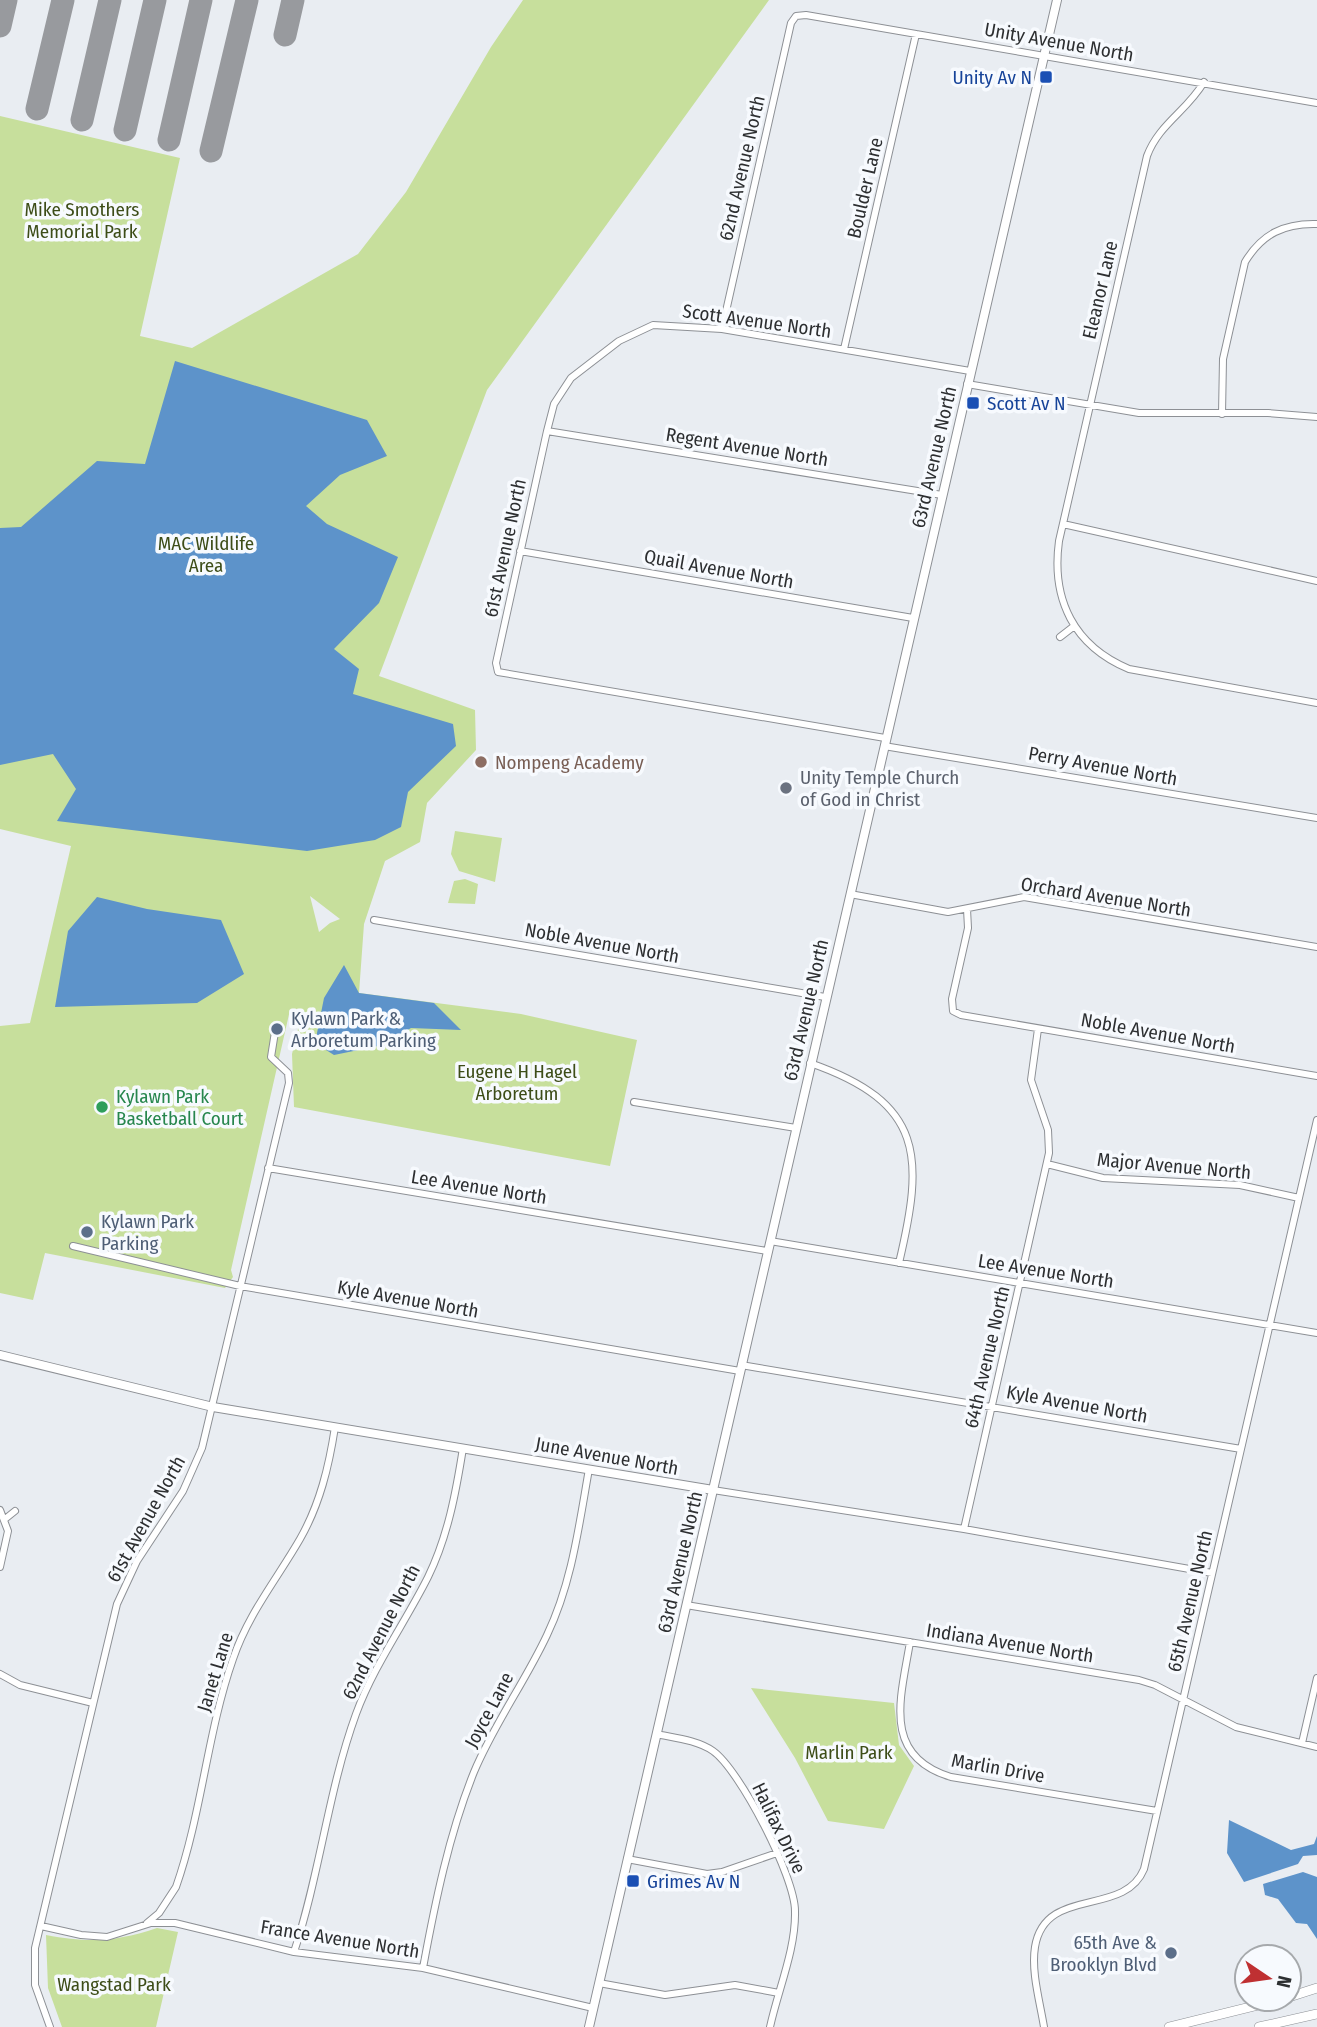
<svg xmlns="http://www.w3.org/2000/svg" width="1317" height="2027" font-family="'Fira Sans Condensed',sans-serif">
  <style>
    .green { fill: #c7df9c; fill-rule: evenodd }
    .water { fill: #5d93ca }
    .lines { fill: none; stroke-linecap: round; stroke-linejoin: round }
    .taxiway { stroke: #989a9e; stroke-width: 23 }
    .minor-casing { stroke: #8d9095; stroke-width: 8 }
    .tertiary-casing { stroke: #8d9095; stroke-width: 10 }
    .secondary-casing { stroke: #8d9095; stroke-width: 10 }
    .minor { stroke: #fff; stroke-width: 6 }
    .tertiary { stroke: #fff; stroke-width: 8 }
    .secondary { stroke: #fff; stroke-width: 9 }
    .transit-dot { fill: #1a4fb4; stroke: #f7fafe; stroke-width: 2.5 }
    .education-dot { fill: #8d6e63; stroke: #f7fafe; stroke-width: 2.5 }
    .worship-dot { fill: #6b7280; stroke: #f7fafe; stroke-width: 2.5 }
    .service-dot { fill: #5c6f8a; stroke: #f7fafe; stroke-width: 2.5 }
    .leisure-dot { fill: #2e9e5b; stroke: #f7fafe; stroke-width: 2.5 }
    .labels { text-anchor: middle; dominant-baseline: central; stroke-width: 7; stroke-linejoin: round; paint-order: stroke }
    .street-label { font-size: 19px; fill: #2d2f31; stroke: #f7fafe }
    .transit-label { font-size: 19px; fill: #164399; stroke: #f7fafe; text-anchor: start }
    .park-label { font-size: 19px; fill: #3d4d18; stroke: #f7fafe }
    .education-label { font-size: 19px; fill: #785e54; stroke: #f7fafe; text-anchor: start }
    .worship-label { font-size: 19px; fill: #5b616d; stroke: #f7fafe; text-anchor: start }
    .service-label { font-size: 19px; fill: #4e5e75; stroke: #f7fafe; text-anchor: start }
    .leisure-label { font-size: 19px; fill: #27864d; stroke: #f7fafe; text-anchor: start }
  </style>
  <rect width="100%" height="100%" fill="#e9edf2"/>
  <path class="green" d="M523 0H769L487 390 379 676 475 710 476 750 427 803 420 842 385 861 364 924 359 993 521 1014 637 1040 610 1166 294 1107 292 1054 302 1012 290 1010 231 1270 233 1277 225 1288 45 1253 33 1300 0 1293V1026L30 1023 71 846 0 829V116L180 158 140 336 192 348 358 254 406 192 491 47ZM310 896 340 919 330 923 319 932Z
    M455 831 502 838 495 882 459 871 451 854Z
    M465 879 478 884 475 904 448 903 454 881Z
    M751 1688 894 1703 899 1745 914 1766 884 1829 828 1821 795 1758Z
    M157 1928 178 1932 156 2027H62L48 1988 46 1935C89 1943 115 1942 157 1928Z"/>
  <path class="water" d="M175 361 367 420 387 456 340 475 306 506 327 524 398 557 379 603 334 649 359 669 353 694 453 724 456 746 408 792 401 827 375 840 307 851 57 821 76 789 53 754 0 765V528L21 527 97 461 145 464Z
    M97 897 147 909 221 920 244 974 197 1003 55 1007 68 931Z
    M344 965 359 993 434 1003 461 1030 411 1028 383 1045 334 1055 315 1043 324 998Z
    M1229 1820 1291 1850 1314 1844 1317 1836V1855L1303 1856 1298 1864 1244 1882 1227 1853Z
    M1303 1872 1317 1877V1939L1307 1924 1296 1923 1278 1899 1265 1895 1263 1884Z"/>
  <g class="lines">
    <path class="taxiway" d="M0 26 6 0
      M285 35 293 0
      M37 109 63 0
      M82 120 110 0
      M125 130 155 0
      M169 140 201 0
      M211 151 247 0"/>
    <g class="minor-casing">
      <path id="minor" d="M1204 82C1187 111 1159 124 1147 156L1059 541C1051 600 1074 646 1129 669L1317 703
        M722 329 791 23 796 16 806 15 1317 103
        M844 349 916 34
        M967 384 1139 413H1268L1317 417
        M1222 414 1223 359 1245 262C1262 234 1284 223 1317 224
        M547 431 942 495
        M1063 524 1317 581
        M520 551 913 618
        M1060 637 1073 627
        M885 738 498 672 496 663 547 431 554 404 571 378 619 341 653 325 722 329 970 371
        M884 746 1317 818
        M850 894 948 912 1024 897 1317 947
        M967 909 968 928 952 999 953 1011 961 1015 1317 1076
        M374 920 825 997
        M810 1063C925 1103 924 1157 899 1263
        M634 1102 796 1128
        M1047 1164 1103 1178 1240 1185 1299 1198
        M268 1168 767 1251
        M770 1241 1317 1333
        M73 1246 240 1286 740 1371
        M741 1365 1241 1449
        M713 1490 964 1529 1212 1573
        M0 1510 8 1531 0 1567
        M5 1519 15 1511
        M964 1529 1049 1153 1048 1130 1031 1080 1038 1029
        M686 1605 1139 1680 1155 1685 1236 1727 1317 1747
        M910 1642C901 1697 881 1756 951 1777L1157 1811
        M0 1674 20 1685 93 1703
        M656 1734C675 1738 697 1740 713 1751 740 1770 795 1877 795 1911 796 1949 778 1990 770 2027
        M1302 1743 1317 1678
        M627 1859 707 1874 722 1872 777 1853
        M147 1923 159 1913 176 1887C202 1813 207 1733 233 1659 248 1614 277 1579 300 1539 320 1504 329 1466 335 1427
        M41 1926 81 1935 107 1937 151 1923H175L294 1952 423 1968 593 2008
        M294 1952C320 1874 328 1791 356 1714 374 1665 405 1623 428 1577 448 1536 456 1492 463 1448
        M423 1968C435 1903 449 1834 474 1772 494 1724 525 1682 547 1635 572 1583 579 1525 589 1469
        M599 1983 665 1995 735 1985 779 1993
        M50 2027 35 1985V1948L117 1604 137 1561 183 1491 202 1448 289 1083 288 1073 271 1057 275 1032
        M1044 2027C1040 2002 1031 1972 1035 1947 1045 1885 1124 1918 1144 1869L1317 1120"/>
    </g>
    <g class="tertiary-casing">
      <path id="tertiary" d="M0 1355 213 1407 713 1490
        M589 2027 1057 0"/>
    </g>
    <g class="secondary-casing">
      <path id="secondary" d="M1289 1997 1317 1988
        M1169 2027 1283 1999
        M1259 2027 1317 2014"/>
    </g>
    <use href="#minor" class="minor"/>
    <use href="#tertiary" class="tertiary"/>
    <use href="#secondary" class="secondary"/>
  </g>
  <g class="transit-dot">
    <rect x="1039" y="70" width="14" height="14" rx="3.5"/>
    <rect x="966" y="396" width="14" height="14" rx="3.5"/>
    <rect x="626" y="1874" width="14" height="14" rx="3.5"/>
  </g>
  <circle class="education-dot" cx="481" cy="762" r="7"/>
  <circle class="worship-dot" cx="786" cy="788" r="7"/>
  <g class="service-dot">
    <circle cx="277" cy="1029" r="7"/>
    <circle cx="87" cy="1232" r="7"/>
    <circle cx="1171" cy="1953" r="7"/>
  </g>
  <circle class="leisure-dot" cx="102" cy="1107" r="7"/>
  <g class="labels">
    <g class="street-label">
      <text transform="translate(1059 42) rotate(10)">Unity Avenue North</text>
      <text transform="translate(742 168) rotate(-77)">62nd Avenue North</text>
      <text transform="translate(865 188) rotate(-77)">Boulder Lane</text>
      <text transform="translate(1100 290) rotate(-77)">Eleanor Lane</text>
      <text transform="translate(757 321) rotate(8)">Scott Avenue North</text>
      <text transform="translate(747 447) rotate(9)">Regent Avenue North</text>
      <text transform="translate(934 457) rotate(-77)">63rd Avenue North</text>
      <text transform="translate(505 548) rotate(-78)">61st Avenue North</text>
      <text transform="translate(719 569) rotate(10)">Quail Avenue North</text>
      <text transform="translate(1103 766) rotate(10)">Perry Avenue North</text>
      <text transform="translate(1106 897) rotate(9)">Orchard Avenue North</text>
      <text transform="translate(602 943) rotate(10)">Noble Avenue North</text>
      <text transform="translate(806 1010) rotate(-77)">63rd Avenue North</text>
      <text transform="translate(1158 1033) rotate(10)">Noble Avenue North</text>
      <text transform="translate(1174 1166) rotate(5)">Major Avenue North</text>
      <text transform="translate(479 1187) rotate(9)">Lee Avenue North</text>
      <text transform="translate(1046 1271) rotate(9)">Lee Avenue North</text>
      <text transform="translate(408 1299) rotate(10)">Kyle Avenue North</text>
      <text transform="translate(987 1357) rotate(-77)">64th Avenue North</text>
      <text transform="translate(1077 1404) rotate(10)">Kyle Avenue North</text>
      <text transform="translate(607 1456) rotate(10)">June Avenue North</text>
      <text transform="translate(146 1519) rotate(-61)">61st Avenue North</text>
      <text transform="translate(680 1562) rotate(-77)">63rd Avenue North</text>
      <text transform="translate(1190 1601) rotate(-77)">65th Avenue North</text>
      <text transform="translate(381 1632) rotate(-63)">62nd Avenue North</text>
      <text transform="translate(1010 1643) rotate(9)">Indiana Avenue North</text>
      <text transform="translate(215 1672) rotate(-73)">Janet Lane</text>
      <text transform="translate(489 1710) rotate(-62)">Joyce Lane</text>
      <text transform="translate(998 1768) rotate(10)">Marlin Drive</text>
      <text transform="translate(779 1828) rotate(64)">Halifax Drive</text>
      <text transform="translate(340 1939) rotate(9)">France Avenue North</text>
    </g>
    <g class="transit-label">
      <text x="1032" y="77" text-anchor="end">Unity Av N</text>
      <text x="987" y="403">Scott Av N</text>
      <text x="647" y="1881">Grimes Av N</text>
    </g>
    <g class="park-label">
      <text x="82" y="209">Mike Smothers<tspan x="82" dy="22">Memorial Park</tspan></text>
      <text x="206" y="543">MAC Wildlife<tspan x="206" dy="22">Area</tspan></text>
      <text x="517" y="1071">Eugene H Hagel<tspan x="517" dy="22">Arboretum</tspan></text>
      <text x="849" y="1752">Marlin Park</text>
      <text x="114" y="1984">Wangstad Park</text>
    </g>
    <g class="education-label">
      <text x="495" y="762">Nompeng Academy</text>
    </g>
    <g class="worship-label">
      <text x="800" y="777">Unity Temple Church<tspan x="800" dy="22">of God in Christ</tspan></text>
    </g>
    <g class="service-label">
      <text x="291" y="1018">Kylawn Park &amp;<tspan x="291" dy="22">Arboretum Parking</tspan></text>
      <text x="101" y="1221">Kylawn Park<tspan x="101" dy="22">Parking</tspan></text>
      <text x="1157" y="1942" text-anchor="end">65th Ave &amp;<tspan x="1157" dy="22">Brooklyn Blvd</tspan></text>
    </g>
    <g class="leisure-label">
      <text x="116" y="1096">Kylawn Park<tspan x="116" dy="22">Basketball Court</tspan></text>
    </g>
  </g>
  <g transform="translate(1268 1978) rotate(103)"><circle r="33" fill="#f7fafe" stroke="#a6a9ac" stroke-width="2"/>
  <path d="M0-5L12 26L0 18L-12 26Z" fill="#bf3032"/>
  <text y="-10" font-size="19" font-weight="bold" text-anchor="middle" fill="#2d2f31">N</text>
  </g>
</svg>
